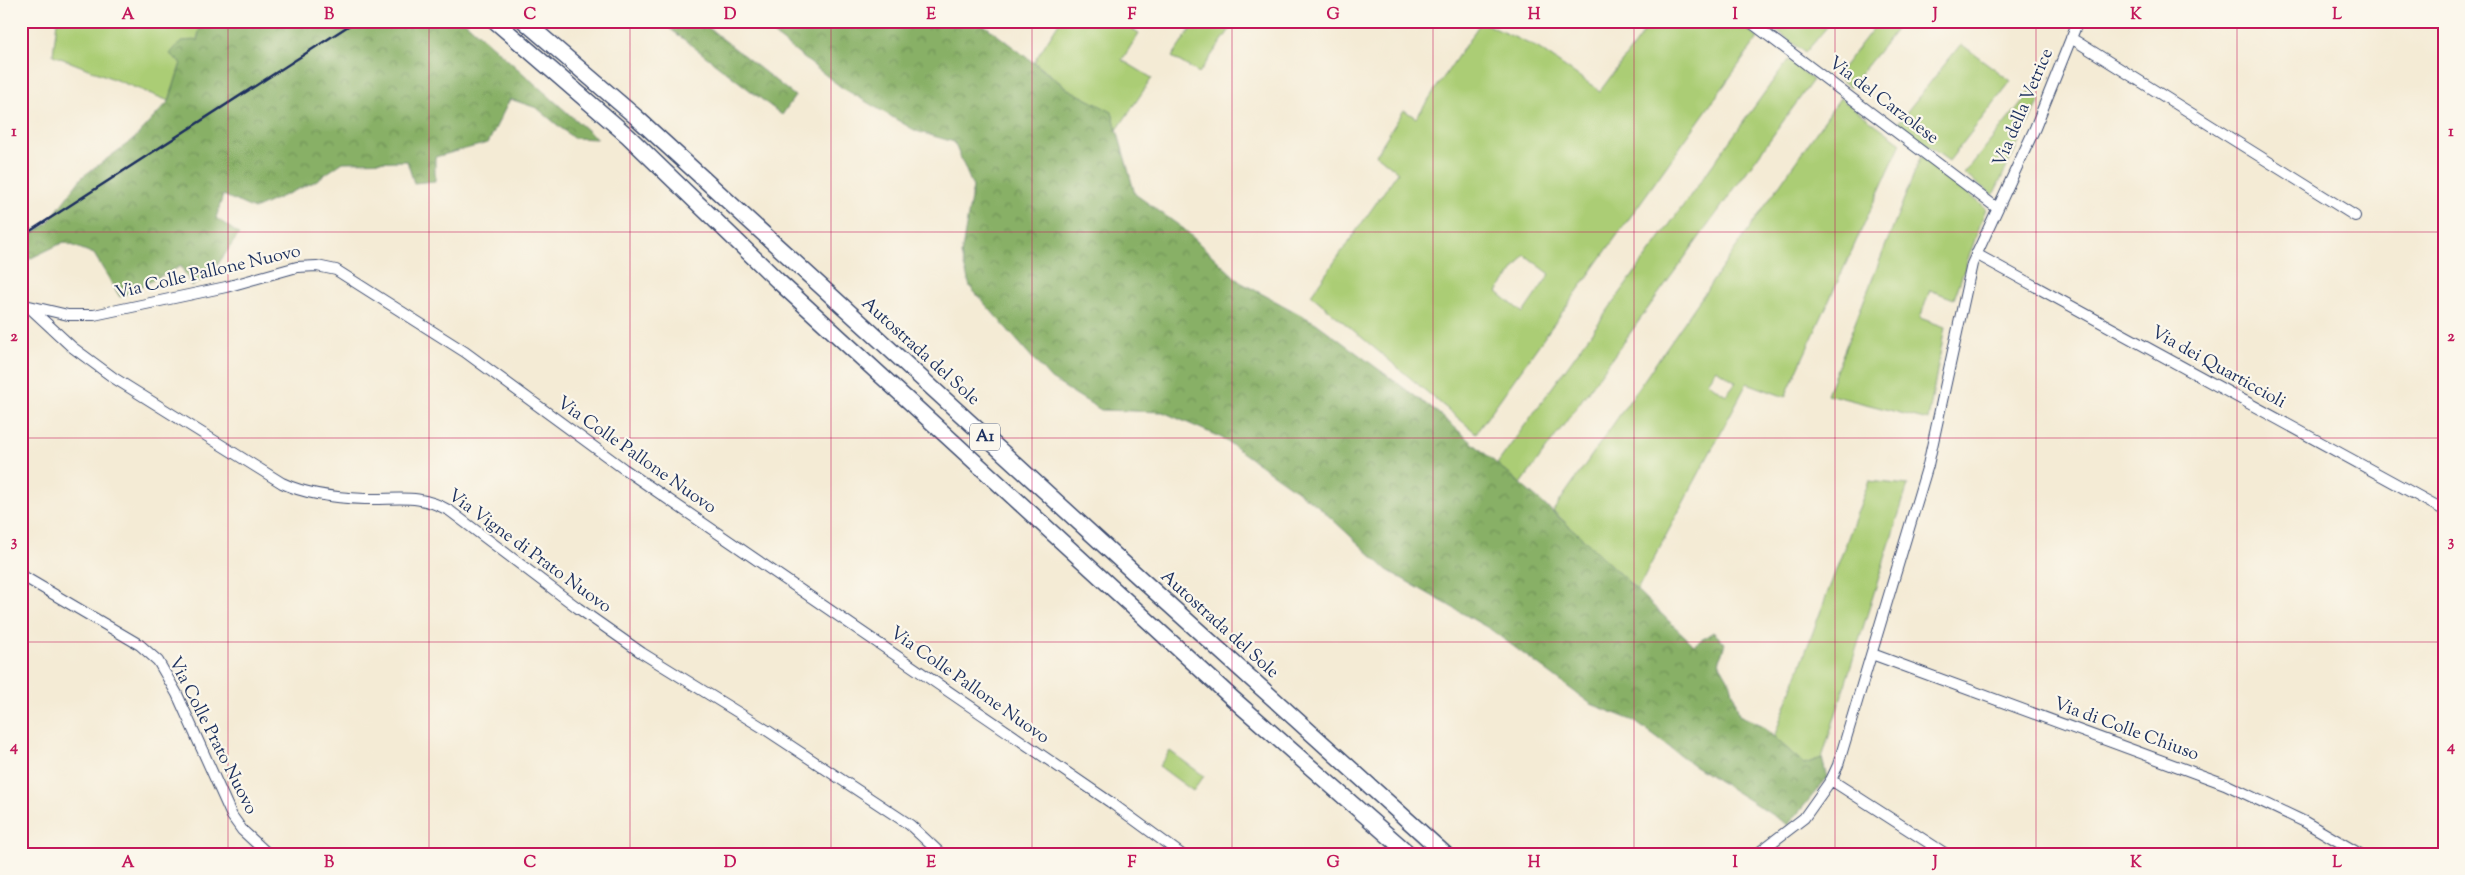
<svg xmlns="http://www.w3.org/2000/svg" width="2465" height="875" font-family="'Sorts Mill Goudy',serif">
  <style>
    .green { fill: #abcd75; stroke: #637e6a; fill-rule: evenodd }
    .forest { fill: url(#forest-crowns); stroke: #527062 }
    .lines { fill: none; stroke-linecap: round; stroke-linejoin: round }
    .minor-casing { stroke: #3c4b70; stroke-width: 12 }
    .highway-casing { stroke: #3c4b70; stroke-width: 18 }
    .minor { stroke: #fff; stroke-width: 10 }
    .highway { stroke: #fff; stroke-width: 15 }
    .rail { stroke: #1b2f5e; stroke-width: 2.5 }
    .grid { fill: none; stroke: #c2185b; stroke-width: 1; stroke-opacity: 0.55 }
    .labels { text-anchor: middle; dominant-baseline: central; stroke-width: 4.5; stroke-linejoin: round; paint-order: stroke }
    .shield { fill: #fbf7ec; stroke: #5e6b89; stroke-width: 1 }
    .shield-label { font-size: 16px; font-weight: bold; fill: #1b2f5e }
    .street-label { font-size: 18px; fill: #1b2f5e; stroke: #fbf7ec }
    .neatline { fill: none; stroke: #c2185b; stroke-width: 2 }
    .grid-label { font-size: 16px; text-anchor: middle; font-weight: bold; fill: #c2185b }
  </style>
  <defs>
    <pattern id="forest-crowns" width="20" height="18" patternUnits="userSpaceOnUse" patternTransform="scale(1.25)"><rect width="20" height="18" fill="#88b066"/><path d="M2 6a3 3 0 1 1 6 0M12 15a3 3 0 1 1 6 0" fill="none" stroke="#6e9057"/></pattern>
  </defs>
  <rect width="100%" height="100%" fill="#fbf7ec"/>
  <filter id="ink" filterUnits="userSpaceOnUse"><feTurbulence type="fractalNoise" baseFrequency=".02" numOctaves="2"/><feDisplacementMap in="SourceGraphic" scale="10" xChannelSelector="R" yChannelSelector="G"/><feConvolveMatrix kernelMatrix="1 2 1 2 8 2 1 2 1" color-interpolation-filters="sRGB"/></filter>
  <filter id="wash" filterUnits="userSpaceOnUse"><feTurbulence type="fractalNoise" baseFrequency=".0096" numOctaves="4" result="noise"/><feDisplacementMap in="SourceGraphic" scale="20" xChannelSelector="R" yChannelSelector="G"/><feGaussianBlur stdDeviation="1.12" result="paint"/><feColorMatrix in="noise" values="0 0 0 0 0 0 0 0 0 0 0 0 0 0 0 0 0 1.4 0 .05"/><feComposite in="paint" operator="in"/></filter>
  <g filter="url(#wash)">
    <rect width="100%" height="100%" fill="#f4ebd5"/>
    <path class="green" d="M57 21H202L197 40 170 54 181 63 169 101 53 55Z
      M1060 21H1119L1139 33 1122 60 1152 78 1117 130 1111 112 1068 89 1034 62Z
      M1196 21H1236L1199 73 1172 57Z
      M1652 21H1736L1758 38 1476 433 1311 295 1398 172 1376 154 1404 110 1416 118 1481 22 1538 48 1600 91ZM1525 255 1550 274 1523 313 1497 292Z
      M1777 21H1832L1805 53 1773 27Z
      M1879 21H1903L1850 87 1836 76Z
      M1961 44 2011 81 1949 161 1897 124Z
      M1788 60 1813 80 1521 484 1497 464Z
      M2034 87 2040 100 1993 195 1964 174Z
      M1840 98 1901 143 1785 397 1747 383 1637 590 1553 511ZM1716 369 1736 382 1726 395 1707 382Z
      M1921 156 1986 208 1954 299 1930 290 1920 318 1945 327 1928 420 1827 394Z
      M1869 481 1908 485 1822 758 1804 764 1774 737Z
      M1170 751 1204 776 1193 791 1159 766Z"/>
    <path class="forest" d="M202 21H464L597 139 573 138 537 108 510 99 488 143 435 157V181L414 183 407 161 343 162 314 182 254 209 223 195 216 218 239 234 209 277 192 286 181 266 120 297 94 254 64 242 21 263V241L47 224 82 177 134 139 169 101 181 63 170 54 181 41 197 40Z
      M660 21H700L795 96 782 115Z
      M756 21H979L1068 89 1112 112 1135 194 1184 229 1240 282 1316 323 1438 413 1577 533 1694 645 1713 632 1725 643 1719 663 1731 684 1739 715 1761 725 1804 764 1822 758 1827 778 1788 825 1692 764 1634 721 1591 704 1490 629 1387 570 1318 506 1222 438 1163 412 1101 410 1051 379 970 287 961 255 973 187 954 142 916 131 841 87Z"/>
  </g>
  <g filter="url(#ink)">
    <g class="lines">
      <g class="minor-casing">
        <path id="minor" d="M1749 21 1997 208
          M2071 38 2355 216
          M1976 254 2444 510
          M21 304 68 315H94L226 287 297 267 317 266 336 270 465 352 624 469 1110 802 1181 854
          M29 307 72 347 114 378 282 483C307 495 337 498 365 499 399 500 418 493 450 511L578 608 642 653 768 731 910 825 941 854
          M21 575 140 645 158 661 177 694 232 816 242 830 268 854
          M1872 654 2225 784 2305 822 2360 854
          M1831 780 1946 854
          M1757 854 1804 818 1831 780 1838 765 1928 465 1972 264 2035 128 2078 21"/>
      </g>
      <g class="highway-casing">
        <path id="highway" d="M495 21 628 136 777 280 1232 698 1409 854
          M524 21 636 117 1142 580 1445 854"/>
      </g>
      <use href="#minor" class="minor"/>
      <use href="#highway" class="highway"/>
      <path class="rail" d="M21 237 356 21"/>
    </g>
  </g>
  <path class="grid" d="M228 21V854M429 21V854M630 21V854M831 21V854M1032 21V854M1232 21V854M1433 21V854M1634 21V854M1835 21V854M2036 21V854M2237 21V854M21 232H2444M21 438H2444M21 642H2444"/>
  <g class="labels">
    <rect class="shield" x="970" y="423.5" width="30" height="27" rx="4"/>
    <g class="shield-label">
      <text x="985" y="437">A1</text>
    </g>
    <g class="street-label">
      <text transform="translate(1883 101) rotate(37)">Via del Carzolese</text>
      <text transform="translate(2024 108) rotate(-67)">Via della Vetrice</text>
      <text transform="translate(208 273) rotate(-13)">Via Colle Pallone Nuovo</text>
      <text transform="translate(920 352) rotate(42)">Autostrada del Sole</text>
      <text transform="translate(2218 368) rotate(29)">Via dei Quarticcioli</text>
      <text transform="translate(636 456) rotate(35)">Via Colle Pallone Nuovo</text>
      <text transform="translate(529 552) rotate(36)">Via Vigne di Prato Nuovo</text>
      <text transform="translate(1219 625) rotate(42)">Autostrada del Sole</text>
      <text transform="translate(969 686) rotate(35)">Via Colle Pallone Nuovo</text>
      <text transform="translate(2126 730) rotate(20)">Via di Colle Chiuso</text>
      <text transform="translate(212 736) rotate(63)">Via Colle Prato Nuovo</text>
    </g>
  </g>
  <rect width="2465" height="875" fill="none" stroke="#fbf7ec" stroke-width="55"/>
  <rect x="28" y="28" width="2410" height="820" class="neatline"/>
  <g class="grid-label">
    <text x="128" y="19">A</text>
    <text x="329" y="19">B</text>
    <text x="530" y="19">C</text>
    <text x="730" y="19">D</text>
    <text x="931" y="19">E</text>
    <text x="1132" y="19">F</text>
    <text x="1333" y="19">G</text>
    <text x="1534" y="19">H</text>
    <text x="1735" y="19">I</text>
    <text x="1935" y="19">J</text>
    <text x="2136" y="19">K</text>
    <text x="2337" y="19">L</text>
    <text x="14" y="136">1</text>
    <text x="2451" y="136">1</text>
    <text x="14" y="341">2</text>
    <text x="2451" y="341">2</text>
    <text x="14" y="546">3</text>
    <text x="2451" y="546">3</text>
    <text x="14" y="751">4</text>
    <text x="2451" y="751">4</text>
    <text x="128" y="867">A</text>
    <text x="329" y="867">B</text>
    <text x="530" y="867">C</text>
    <text x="730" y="867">D</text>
    <text x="931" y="867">E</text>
    <text x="1132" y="867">F</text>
    <text x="1333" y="867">G</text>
    <text x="1534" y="867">H</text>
    <text x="1735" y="867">I</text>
    <text x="1935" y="867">J</text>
    <text x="2136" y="867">K</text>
    <text x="2337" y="867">L</text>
  </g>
</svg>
